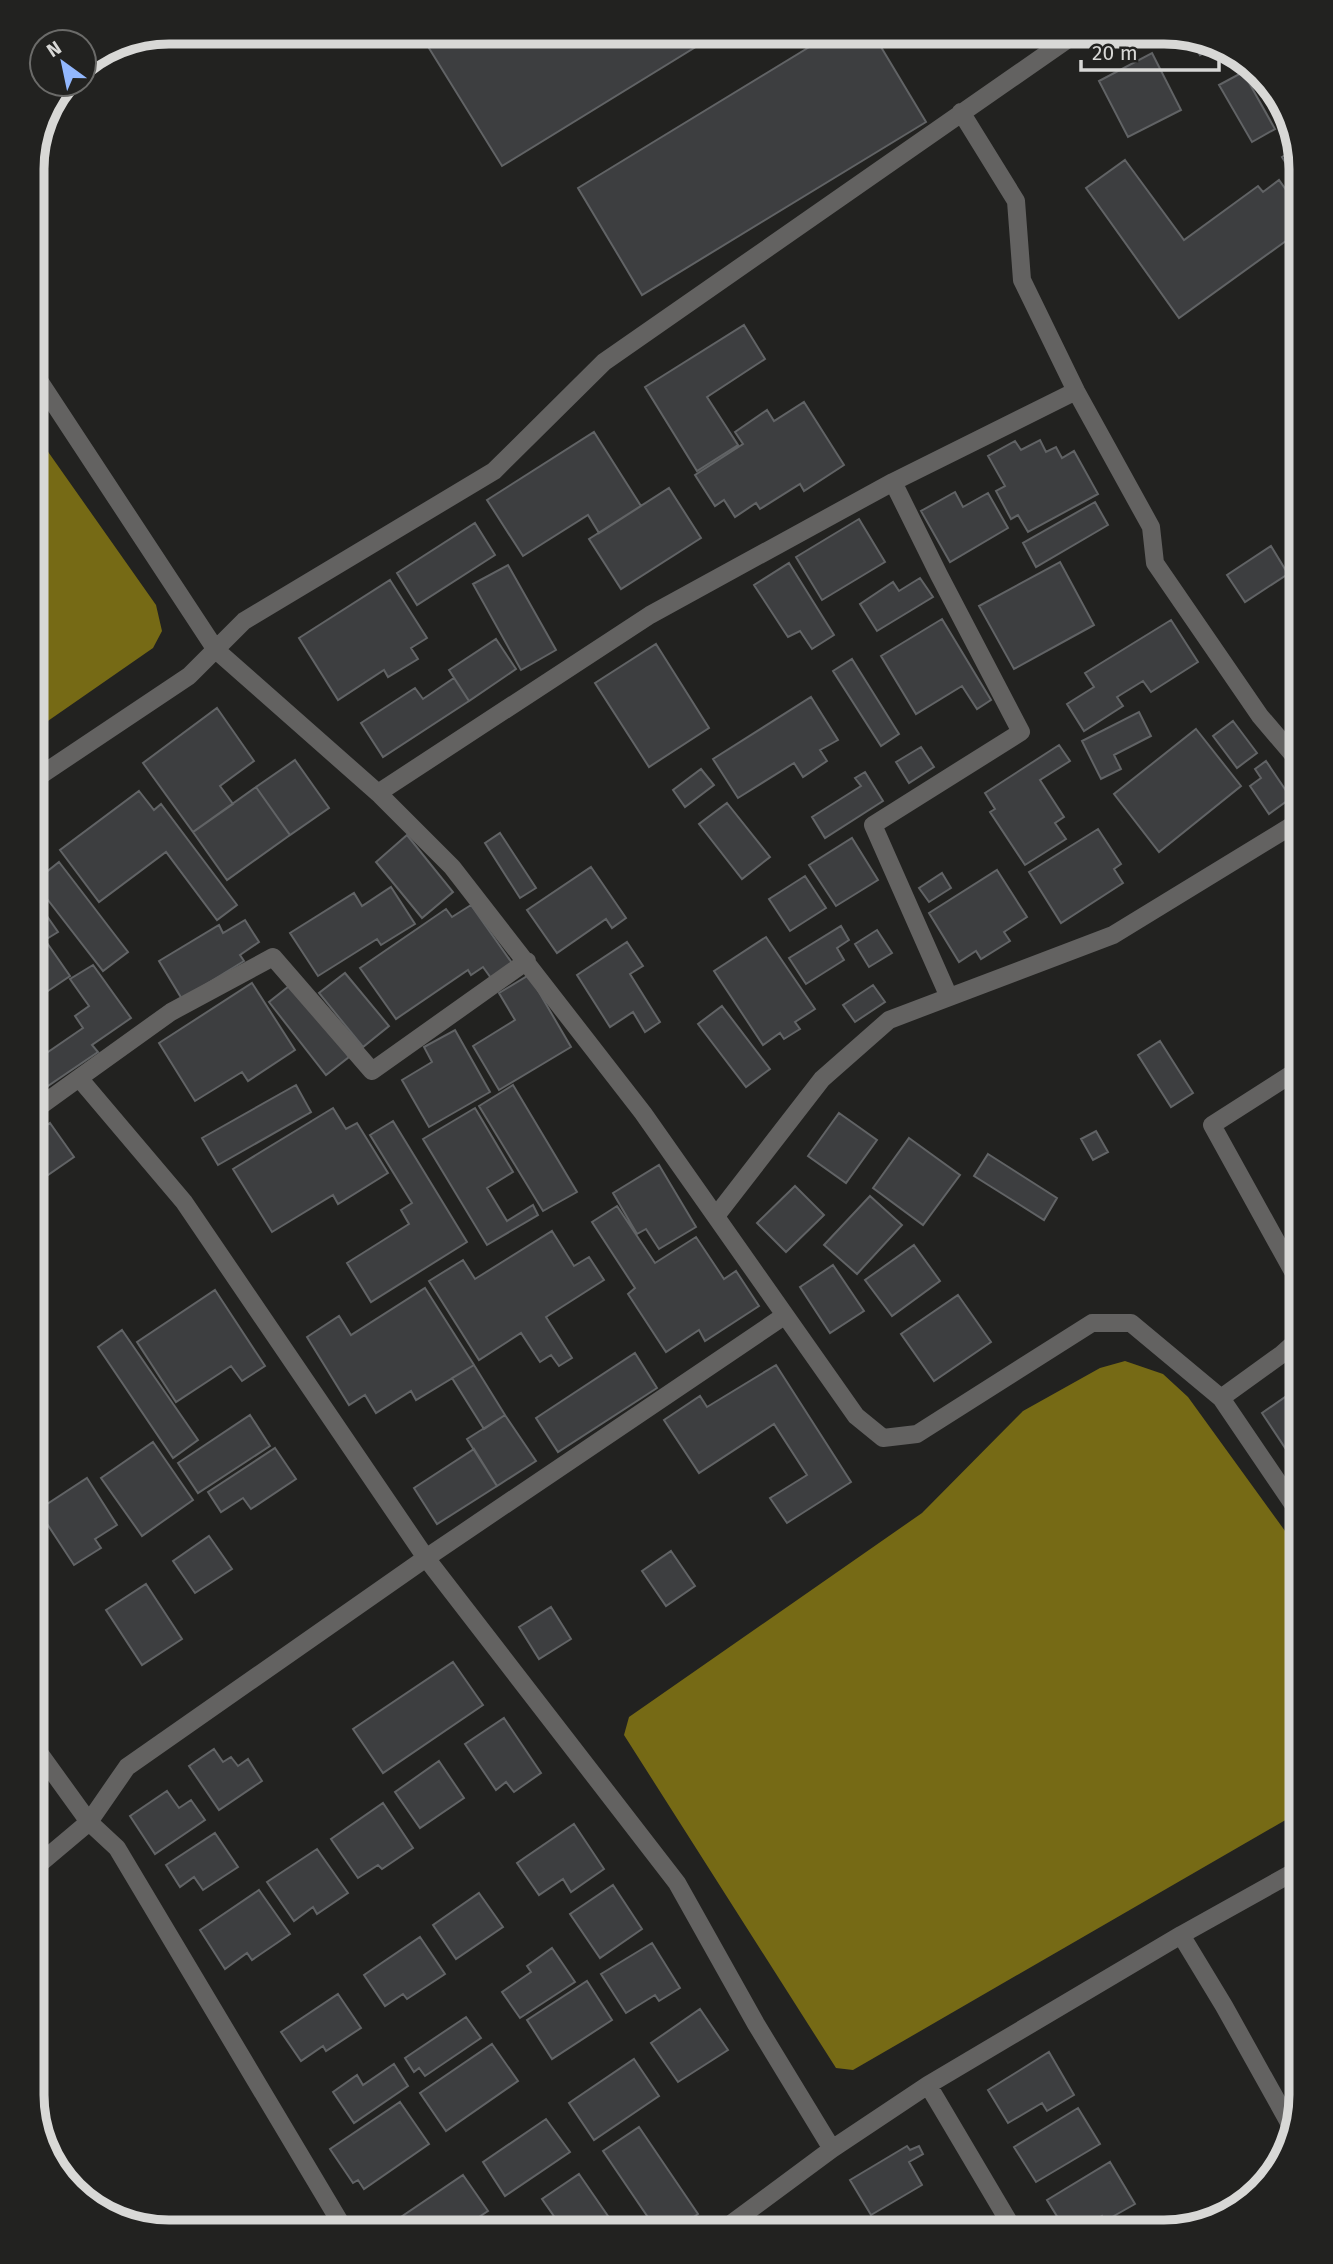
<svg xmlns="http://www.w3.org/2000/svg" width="1333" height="2264" font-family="'Fira Sans',sans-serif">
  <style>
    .water { fill: #766a15 }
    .building { fill: #3d3e40; stroke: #616365; stroke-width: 2 }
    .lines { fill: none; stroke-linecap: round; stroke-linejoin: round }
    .minor { stroke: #636261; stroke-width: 18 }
    .rim { fill: none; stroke: #d8d8d6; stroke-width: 9 }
  </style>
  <rect width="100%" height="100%" fill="#222220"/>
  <path class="water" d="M32 429 156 605 162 631 153 648 32 732Z
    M1125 1361 1163 1374 1188 1397 1301 1553V1811L853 2070 836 2068 624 1735 629 1717 922 1513 1023 1411 1100 1368Z"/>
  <path class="building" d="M419 32H720L502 166Z
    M834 32H872L926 122 642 295 578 188Z
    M1190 37 1215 46 1200 55Z
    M1152 53 1181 110 1128 137 1099 81Z
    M1243 72 1275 129 1252 142 1219 85Z
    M1295 149 1302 168 1301 187 1282 157Z
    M1125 160 1184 240 1258 186 1263 192 1279 180 1301 211V251L1290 238 1179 318 1086 188Z
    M744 325 765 359 707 397 738 445 697 471 645 387Z
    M804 402 844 465 804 491 800 484 760 509 756 503 735 517 724 500 715 506 695 475 743 444 735 432 767 410 774 421Z
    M594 432 641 506 599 533 588 515 523 556 487 500Z
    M1040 440 1046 452 1056 447 1062 458 1074 451 1098 494 1028 532 1018 515 1011 519 996 491 1005 486 988 456 1015 441 1021 450Z
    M669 488 701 538 621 589 589 539Z
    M955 492 963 507 988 493 1008 528 950 562 921 511Z
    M1095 502 1108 525 1036 567 1023 543Z
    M859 519 885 562 822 600 796 557Z
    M475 523 495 555 417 605 397 573Z
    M1271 546 1288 574 1245 602 1227 575Z
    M1060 562 1094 625 1014 669 979 606Z
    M789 563 834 635 812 649 800 631 788 637 754 585Z
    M508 565 556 650 521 670 473 584Z
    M920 578 933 597 877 631 860 604 893 582 899 591Z
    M390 580 427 638 411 648 418 659 388 677 384 670 338 700 299 638Z
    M942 619 991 700 977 709 962 686 916 714 881 656Z
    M1171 620 1198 662 1151 692 1143 681 1117 697 1123 706 1084 731 1067 704 1094 687 1085 673Z
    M496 639 516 669 469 701 449 670Z
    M656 644 709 728 649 767 595 683Z
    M852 659 899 734 881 746 833 671Z
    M454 678 469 701 383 757 361 723 415 688 423 699Z
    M811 697 838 740 820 750 827 761 803 777 794 763 738 798 713 759Z
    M217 708 254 761 220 786 233 804 193 832 143 763Z
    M1139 712 1151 736 1114 755 1121 769 1101 779 1082 741Z
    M1233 721 1257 753 1237 768 1213 736Z
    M1196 729 1241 786 1159 852 1114 794Z
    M1059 745 1070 761 1040 780 1064 817 1055 823 1066 839 1025 865 990 812 995 809 985 793Z
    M921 747 934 767 909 783 896 762Z
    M295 760 329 808 290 835 256 787Z
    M1266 761 1291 798 1269 814 1250 786 1261 778 1255 769Z
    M701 769 714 785 685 807 673 790Z
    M865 772 883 801 825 838 812 817 861 786 855 778Z
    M256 787 290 835 227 880 193 832Z
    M139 791 154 810 161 804 237 905 217 920 166 852 99 902 60 850Z
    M727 803 770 857 742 879 699 824Z
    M1098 829 1121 864 1114 869 1123 883 1061 923 1029 872Z
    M500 833 536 888 520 898 485 843Z
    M407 835 453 892 422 918 376 862Z
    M852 838 878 880 836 906 809 865Z
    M59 862 128 952 103 971 34 882Z
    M591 867 626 918 612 928 606 919 557 953 527 910Z
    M997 870 1027 917 1004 932 1010 941 981 959 976 951 959 962 929 913Z
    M942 873 951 888 929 902 919 888Z
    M805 876 826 908 790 931 769 899Z
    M391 887 415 924 381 945 377 939 318 976 290 933 354 893 362 906Z
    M471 905 512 963 491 978 483 967 471 975 468 970 396 1019 360 968 446 909 452 917Z
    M42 909 58 932 45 940 70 976 45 993 38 984 32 988V916Z
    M245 920 259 942 240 955 244 961 182 999 159 961 219 925 223 933Z
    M841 926 849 940 837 948 844 960 806 984 789 958Z
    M877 930 892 953 869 967 855 944Z
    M766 937 815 1009 795 1022 800 1029 784 1039 780 1033 763 1045 714 971Z
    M627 942 643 966 630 974 660 1022 645 1032 633 1012 610 1027 577 975Z
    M93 965 131 1018 92 1045 98 1052 39 1092 32 1081V1063L83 1028 75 1016 89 1006 70 979Z
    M345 973 389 1026 363 1047 319 993Z
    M529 975 571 1047 499 1090 473 1046 515 1020 499 993Z
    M252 983 295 1050 248 1081 242 1072 195 1101 159 1043Z
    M293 983 349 1057 326 1075 269 1002Z
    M873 985 885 1002 855 1022 843 1005Z
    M722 1006 770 1069 746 1087 698 1024Z
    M455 1030 490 1092 429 1127 402 1080 432 1062 424 1047Z
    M1160 1041 1193 1093 1171 1107 1138 1055Z
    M296 1085 311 1112 218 1165 202 1138Z
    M513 1085 577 1192 543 1211 479 1106Z
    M333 1108 346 1129 357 1123 388 1173 338 1204 333 1195 272 1232 233 1169Z
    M475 1108 513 1172 487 1188 507 1221 533 1205 538 1215 487 1245 423 1139Z
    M839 1113 877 1140 846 1183 808 1156Z
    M393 1121 467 1242 371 1302 347 1263 409 1224 401 1210 412 1203 370 1135Z
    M50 1123 74 1157 32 1186V1136Z
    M1096 1131 1108 1152 1093 1160 1081 1139Z
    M909 1138 960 1175 923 1225 873 1188Z
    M988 1154 1057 1198 1044 1220 974 1176Z
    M659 1165 696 1227 659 1249 646 1229 637 1234 613 1193Z
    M795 1186 824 1215 786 1252 757 1223Z
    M870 1196 902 1225 857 1274 824 1245Z
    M617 1206 655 1263 696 1237 724 1279 736 1271 759 1306 705 1341 699 1330 666 1352 628 1294 635 1288 592 1222Z
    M552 1231 574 1266 589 1257 604 1280 546 1317 572 1358 559 1366 551 1355 540 1362 521 1333 479 1360 429 1281 463 1260 475 1279Z
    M914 1245 940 1281 892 1316 865 1280Z
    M833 1265 864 1311 830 1333 800 1287Z
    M425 1288 474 1365 416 1400 411 1391 376 1413 365 1395 349 1405 307 1337 339 1316 351 1335Z
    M215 1290 265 1366 242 1381 231 1366 176 1402 137 1342Z
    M958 1295 991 1342 934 1381 901 1334Z
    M122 1330 198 1440 173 1458 98 1347Z
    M635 1353 657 1388 558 1452 536 1418Z
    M474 1365 505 1415 484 1429 452 1378Z
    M776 1365 851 1482 787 1523 770 1498 807 1475 774 1424 699 1473 664 1420 700 1396 707 1407Z
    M1301 1386V1472L1262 1413Z
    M250 1415 270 1446 198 1493 178 1463Z
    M505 1415 536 1461 497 1486 467 1439Z
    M153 1442 193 1500 142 1536 101 1478Z
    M275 1448 296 1479 251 1509 243 1498 221 1512 208 1492Z
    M474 1449 497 1486 437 1524 414 1488Z
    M87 1478 117 1525 95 1539 101 1548 74 1565 38 1510Z
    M209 1536 232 1569 195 1593 173 1561Z
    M671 1551 695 1586 666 1606 642 1571Z
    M146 1584 182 1639 142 1665 106 1610Z
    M551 1607 571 1639 539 1659 519 1627Z
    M453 1662 483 1705 383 1773 353 1729Z
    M504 1718 541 1773 514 1792 506 1782 496 1790 465 1744Z
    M214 1749 223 1762 231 1757 238 1766 248 1759 262 1781 219 1810 189 1766Z
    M439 1761 464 1798 420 1828 395 1792Z
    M167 1791 179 1808 191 1800 205 1820 155 1854 130 1816Z
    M383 1803 413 1848 382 1869 378 1865 358 1878 331 1839Z
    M574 1824 604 1869 571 1892 563 1879 539 1895 517 1863Z
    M215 1833 238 1867 203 1890 194 1877 180 1887 166 1865Z
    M317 1849 348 1893 317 1914 313 1907 294 1921 267 1882Z
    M613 1885 642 1929 600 1958 570 1914Z
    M259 1890 290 1934 252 1960 247 1953 225 1969 200 1930Z
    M479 1893 503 1927 456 1959 433 1925Z
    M420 1937 445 1974 407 1999 403 1994 385 2006 364 1975Z
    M652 1943 680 1988 659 2001 655 1995 626 2013 601 1974Z
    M552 1948 575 1982 520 2018 502 1992 531 1972 527 1966Z
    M587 1981 612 2020 552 2059 527 2020Z
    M338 1994 361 2028 326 2051 323 2046 301 2061 281 2032Z
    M700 2009 728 2050 678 2082 651 2043Z
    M466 2017 481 2038 425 2076 419 2068 414 2072 405 2058Z
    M492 2044 518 2081 446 2131 420 2093Z
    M1049 2052 1074 2095 1047 2111 1042 2103 1008 2123 988 2090Z
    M634 2059 659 2096 594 2140 569 2103Z
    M394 2064 408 2086 354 2123 333 2092 357 2075 363 2085Z
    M400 2102 429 2144 364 2189 358 2180 353 2183 330 2149Z
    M1078 2108 1100 2144 1036 2182 1014 2147Z
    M546 2119 570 2152 505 2196 483 2162Z
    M639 2127 698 2214 672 2232H658L603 2151Z
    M907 2146 910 2150 919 2146 923 2154 909 2162 922 2185 871 2215 850 2180Z
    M1110 2162 1135 2204 1105 2221 1102 2216 1078 2231 1072 2220 1063 2226 1047 2200Z
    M579 2174 619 2232H565L542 2199Z
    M463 2175 488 2211 456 2232H403L395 2221Z
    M1141 2219 1149 2232H1119Z"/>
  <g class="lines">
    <path class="minor" d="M961 112 1016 201 1022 280 1076 391 1151 527 1155 563 1260 716 1301 764
      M32 370 216 650 378 793 452 867 643 1113 856 1416 883 1438 917 1434 1092 1323H1131L1221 1398 1301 1516
      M893 482 939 575 1021 732 873 825 949 997
      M32 781 189 676 244 621 494 471 604 362 1078 32
      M378 793 650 615 893 482 1076 391
      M527 961 372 1071 273 957 171 1012 79 1078 184 1202 426 1558 677 1883 756 2024 832 2149
      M32 1112 79 1078
      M716 1216 822 1079 889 1020 1113 935 1301 820
      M1301 1286 1212 1125 1301 1068
      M1221 1398 1282 1354 1301 1337
      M32 1743 89 1822 117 1848 346 2232
      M32 1870 89 1822 127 1767 426 1558 784 1316
      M1181 1935 1224 2006 1292 2128
      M928 2085 1015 2232
      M720 2232 832 2149 928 2085 1181 1935 1301 1868"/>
  </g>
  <path d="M0 0H1333V2264H0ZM169 44H1164A125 125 0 0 1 1289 169V2095A125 125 0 0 1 1164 2220H169A125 125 0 0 1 44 2095V169A125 125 0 0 1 169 44Z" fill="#222220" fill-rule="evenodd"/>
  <path class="rim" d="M169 44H1164A125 125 0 0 1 1289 169V2095A125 125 0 0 1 1164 2220H169A125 125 0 0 1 44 2095V169A125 125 0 0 1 169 44Z"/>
  <g transform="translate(63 63) rotate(327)"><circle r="33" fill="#222220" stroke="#6b6b69" stroke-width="2"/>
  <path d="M0-5L12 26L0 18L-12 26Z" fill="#92b7fd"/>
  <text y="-10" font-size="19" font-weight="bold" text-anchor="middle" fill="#d8d8d6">N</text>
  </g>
  <path d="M1081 60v10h138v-10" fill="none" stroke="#d8d8d6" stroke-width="3.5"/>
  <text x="1092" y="60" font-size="21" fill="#d8d8d6" stroke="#222220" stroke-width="5" paint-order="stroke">20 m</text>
</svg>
